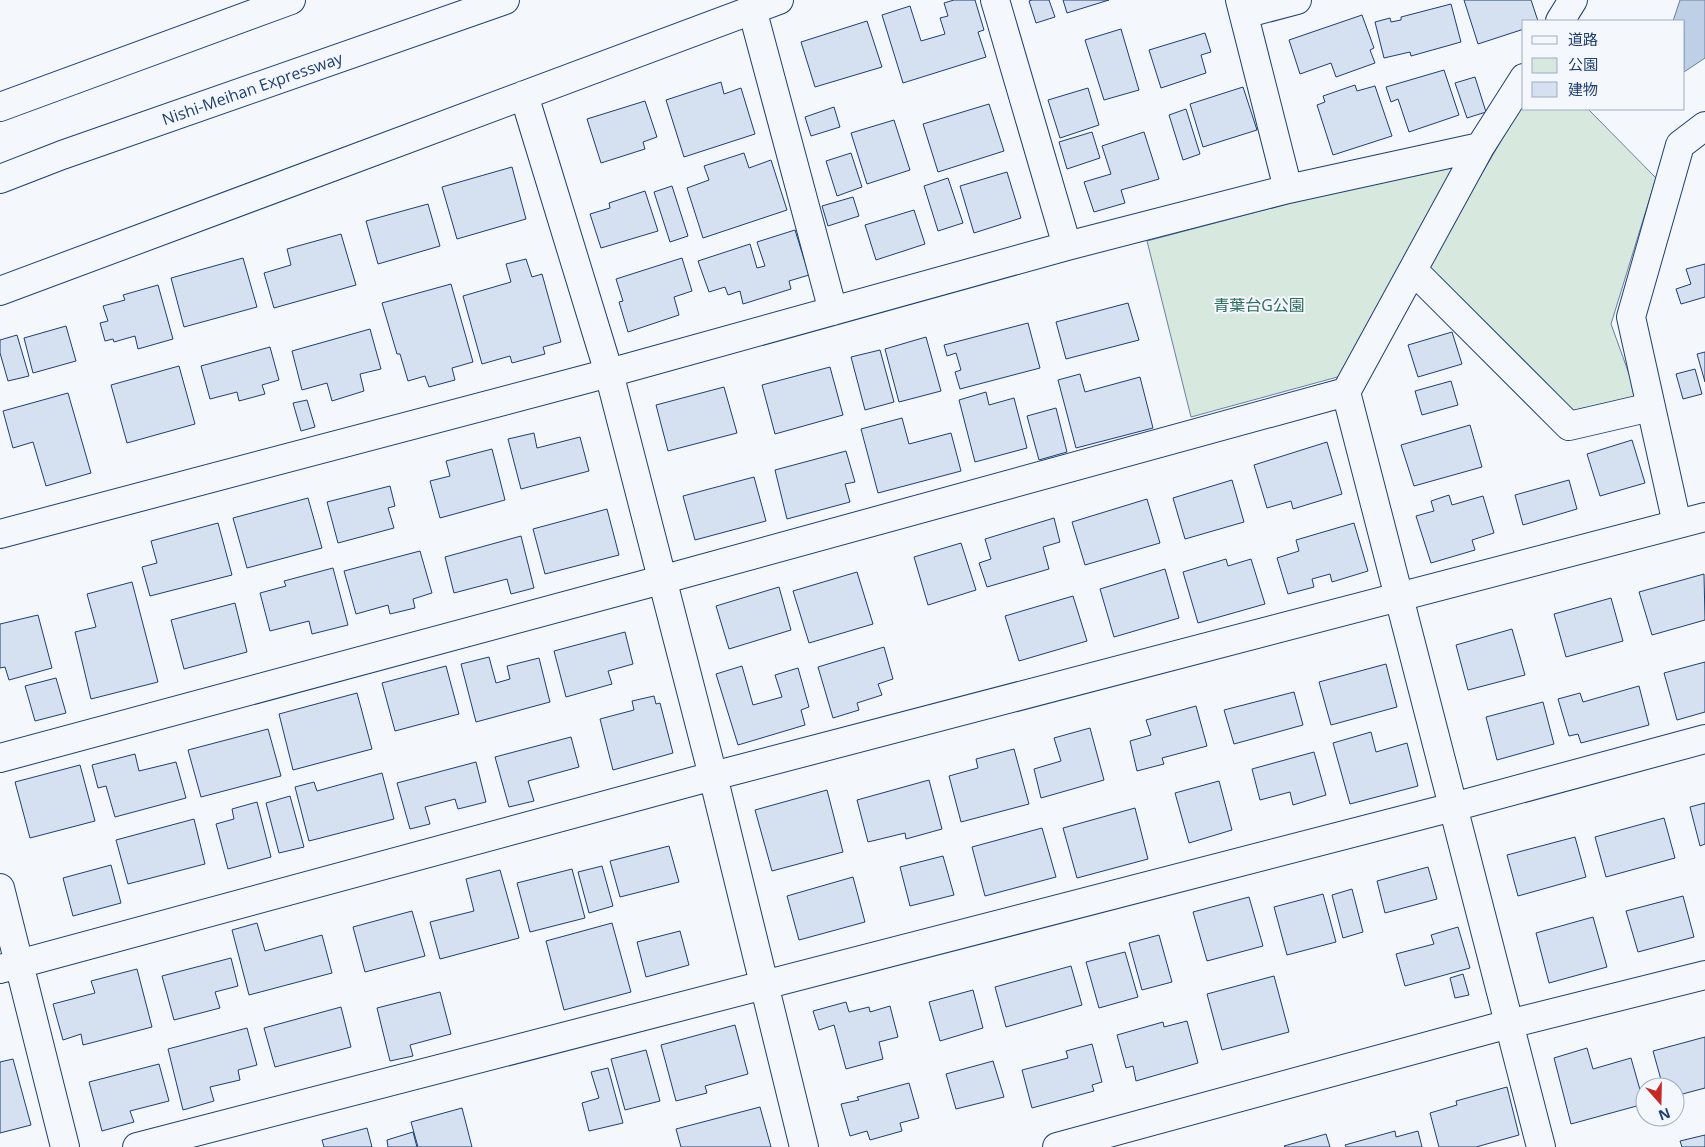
<svg xmlns="http://www.w3.org/2000/svg" width="1705" height="1147" font-family="'Open Sans','Noto Sans JP',sans-serif">
  <style>
    .green { fill: #d7e8df; stroke: #687fa3 }
    .water { fill: #bed0e5; stroke: #687fa3 }
    .building { fill: #d5e0f0; stroke: #1d3f73 }
    .lines { fill: none; stroke-linecap: round; stroke-linejoin: round }
    .minor-casing { stroke: #1d3f73; stroke-width: 30 }
    .highway-casing { stroke: #1d3f73; stroke-width: 30 }
    .minor { stroke: #f4f7fb; stroke-width: 28 }
    .highway { stroke: #f4f7fb; stroke-width: 28 }
    .labels { text-anchor: middle; dominant-baseline: central; stroke-width: 4; stroke-linejoin: round; paint-order: stroke }
    .street-label { font-size: 16px; fill: #1d3f73; stroke: #f4f7fb }
    .park-label { font-size: 16px; fill: #2c6c60; stroke: #f4f7fb }
  </style>
  <rect width="100%" height="100%" fill="#f4f7fb"/>
  <path class="green" d="M1524 102V109H1588L1656 178 1611 324 1637 396 1571 411 1427 267Z
    M1457 166 1341 376 1191 417 1147 241 1298 201Z"/>
  <path class="water" d="M1680 0H1705V58L1684 72V21H1673Z"/>
  <path class="building" d="M954 0H975L984 30 978 32 986 57 903 83 882 15 910 6 921 41 945 34 940 18 948 16 944 3Z
    M1032 0H1049L1055 17 1036 23 1029 1Z
    M1063 0H1109L1067 13Z
    M1464 0H1531L1538 21H1524V29L1478 44Z
    M1451 4 1461 42 1411 56 1410 52 1384 58 1375 22 1390 18 1391 22 1401 20V17Z
    M1362 15 1374 48 1370 50 1375 63 1336 77 1331 63 1300 74 1289 40Z
    M867 21 882 67 815 87 801 42Z
    M1121 29 1139 90 1104 100 1085 40Z
    M1205 33 1211 52 1201 55 1206 73 1161 88 1149 50Z
    M1444 70 1459 115 1409 132 1398 99 1391 102 1386 87Z
    M1475 77 1486 112 1467 118 1455 83Z
    M721 82 724 94 741 88 755 134 684 157 666 100Z
    M1355 85 1357 91 1375 86 1392 136 1333 155 1317 105 1325 102 1323 96Z
    M1243 87 1257 130 1203 147 1190 104Z
    M1088 88 1099 125 1060 138 1048 100Z
    M645 101 657 137 643 142 645 149 601 163 587 119Z
    M989 104 1004 151 938 172 923 124Z
    M834 107 840 127 811 136 805 117Z
    M1186 109 1200 154 1183 160 1169 115Z
    M894 120 910 170 867 184 851 133Z
    M1092 132 1100 158 1067 169 1059 142Z
    M1144 132 1159 179 1121 190 1125 203 1094 212 1084 182 1111 174 1102 146Z
    M744 153 749 168 771 160 787 210 703 238 687 188 709 180 704 166Z
    M851 153 862 187 837 196 826 161Z
    M512 167 526 219 457 239 442 187Z
    M1007 172 1021 218 974 233 960 186Z
    M948 178 963 223 938 231 924 186Z
    M672 186 688 236 670 242 654 192Z
    M645 191 658 231 601 248 590 214 610 208 609 203Z
    M853 197 859 216 828 226 822 206Z
    M428 204 440 246 378 264 366 221Z
    M914 210 925 244 876 260 865 225Z
    M795 230 809 275 789 281 791 289 743 304 740 291 728 295 725 287 709 292 698 261 750 244 757 268 765 266 757 242Z
    M341 234 356 285 274 308 264 273 291 265 287 249Z
    M243 258 257 307 184 327 171 278Z
    M682 258 692 291 674 297 679 315 628 332 619 302 623 301 616 279Z
    M526 259 532 277 542 274 561 342 543 347 545 354 512 363 510 356 482 364 463 296 511 282 506 264Z
    M1705 264V297L1681 304 1676 289 1691 284 1686 269Z
    M451 284 473 362 452 368 455 380 429 387 425 376 408 381 400 354H397L382 303Z
    M158 285 173 339 138 349 135 336 114 342 113 339 105 341 100 323 108 321 103 306 125 300 123 295Z
    M1128 303 1139 340 1066 359 1056 322Z
    M1028 323 1040 368 960 389 955 372 961 370 956 353 947 356 944 345Z
    M66 326 76 361 33 373 24 338Z
    M370 329 381 369 360 374 364 391 332 401 327 383 302 390 292 351Z
    M1452 332 1462 364 1418 377 1408 345Z
    M17 335 29 376 8 381 0 353V340Z
    M926 337 941 391 899 402 885 349Z
    M270 347 279 380 262 385 265 394 239 401 237 392 210 399 201 366Z
    M880 350 894 402 865 410 851 357Z
    M1705 352V382L1697 354Z
    M179 366 195 424 127 443 111 385Z
    M830 367 843 415 775 434 762 385Z
    M1695 369 1702 394 1683 399 1676 374Z
    M1080 374 1085 392 1140 377 1153 428 1076 448 1058 380Z
    M1451 381 1458 405 1422 415 1415 391Z
    M724 387 737 433 668 451 656 405Z
    M986 392 989 405 1014 398 1027 448 975 462 959 400Z
    M68 393 91 473 46 486 33 442 13 448 3 411Z
    M307 400 315 427 301 431 293 403Z
    M1056 408 1067 452 1039 460 1027 416Z
    M902 418 909 444 951 433 961 471 878 493 861 429Z
    M1470 425 1482 467 1414 486 1401 445Z
    M534 433 537 448 580 437 589 471 521 489 508 439Z
    M1632 440 1645 483 1600 496 1587 454Z
    M1327 442 1342 494 1293 509 1291 501 1267 508 1254 465Z
    M492 449 505 500 440 518 430 481 450 476 446 461Z
    M846 451 855 482 845 484 850 502 787 519 775 470Z
    M754 477 766 521 695 540 683 496Z
    M1232 480 1244 522 1185 539 1173 498Z
    M1569 480 1577 509 1523 525 1515 495Z
    M390 486 395 506 388 508 394 528 338 543 327 502Z
    M1449 495 1452 505 1483 496 1494 533 1472 540 1475 550 1431 563 1416 516 1434 511 1431 501Z
    M308 498 322 548 247 568 233 518Z
    M1147 499 1160 543 1085 565 1072 522Z
    M607 509 619 555 545 574 533 529Z
    M1054 518 1060 542 1043 547 1049 569 987 587 979 563 991 559 985 539Z
    M218 523 232 575 150 596 142 567 157 563 151 541Z
    M1354 523 1368 571 1332 582 1330 574 1312 579 1314 587 1288 594 1277 558 1299 551 1296 540Z
    M521 536 534 588 511 594 507 579 454 593 445 557Z
    M961 543 976 590 928 605 914 557Z
    M420 551 432 593 413 599 415 608 390 614 388 605 356 614 344 571Z
    M1226 559 1228 566 1251 559 1265 604 1198 623 1183 572Z
    M333 568 348 625 312 634 309 621 270 631 260 593 286 586 284 581Z
    M1165 569 1179 618 1114 637 1100 589Z
    M857 572 873 624 809 643 793 591Z
    M1704 574 1705 620 1652 635 1639 592Z
    M132 582 158 682 91 699 75 632 96 627 87 594Z
    M779 587 791 630 729 649 716 606Z
    M1073 596 1087 641 1019 661 1005 616Z
    M1611 598 1623 641 1566 657 1554 614Z
    M235 603 247 652 184 669 171 620Z
    M38 615 52 668 9 680 5 667 0 668V624Z
    M1512 629 1525 675 1468 690 1456 645Z
    M625 632 633 664 608 671 612 684 566 697 554 651Z
    M884 647 893 679 878 684 882 695 857 703 859 710 833 718 818 667Z
    M489 657 496 683 510 679 507 666 539 658 550 702 476 722 461 664Z
    M1705 662V712L1677 720 1664 673Z
    M1386 664 1397 707 1331 725 1319 682Z
    M446 666 459 714 395 731 382 683Z
    M742 666 753 705 782 697 775 675 798 668 809 707 801 710 805 725 738 745 716 674Z
    M56 678 66 713 35 721 25 686Z
    M1639 686 1649 725 1581 743 1578 734 1569 736 1558 699 1580 693 1583 702Z
    M1294 692 1303 725 1234 744 1224 710Z
    M357 693 372 749 293 770 279 714Z
    M654 696 656 704 660 703 673 753 613 770 600 719 634 710 632 701Z
    M1543 702 1554 744 1497 760 1486 717Z
    M1196 706 1207 746 1162 758 1164 764 1137 771 1130 741 1151 735 1146 720Z
    M1090 728 1104 780 1041 798 1034 769 1061 761 1054 738Z
    M268 729 281 776 201 797 188 750Z
    M1371 732 1376 752 1407 743 1418 786 1350 804 1333 743Z
    M571 737 579 767 528 781 534 801 509 807 495 757Z
    M1014 749 1029 804 961 822 949 776 978 768 976 759Z
    M1314 752 1326 795 1293 805 1290 792 1260 800 1252 769Z
    M135 754 139 771 176 762 186 798 115 817 106 786 98 788 92 765Z
    M476 762 486 802 458 809 455 799 425 807 430 824 410 829 397 783Z
    M80 765 95 821 30 838 15 782Z
    M382 773 394 819 309 841 295 787 314 782 317 791Z
    M929 780 942 829 906 839 905 833 868 842 857 800Z
    M1219 781 1232 830 1189 843 1175 793Z
    M827 790 843 852 772 871 755 810Z
    M290 796 304 847 279 853 266 803Z
    M257 802 271 857 228 869 216 824 234 819 232 809Z
    M1705 803V844L1700 846 1690 807Z
    M1135 808 1148 859 1077 878 1063 828Z
    M1664 818 1675 858 1606 877 1595 837Z
    M194 819 205 864 128 884 116 840Z
    M1042 828 1056 877 985 896 972 847Z
    M1575 837 1586 877 1518 896 1507 855Z
    M669 846 679 882 620 897 610 861Z
    M943 856 954 895 910 906 900 867Z
    M111 865 121 903 73 916 63 878Z
    M602 866 613 906 589 913 578 872Z
    M1428 867 1437 899 1385 913 1377 881Z
    M572 869 585 918 530 932 517 883Z
    M500 870 519 938 440 959 430 922 474 911 466 879Z
    M853 877 865 922 799 940 787 896Z
    M1352 889 1363 932 1343 938 1332 895Z
    M1323 894 1336 942 1287 955 1274 907Z
    M1683 896 1694 937 1638 952 1626 911Z
    M1249 897 1263 946 1207 961 1193 912Z
    M412 911 425 956 365 972 353 927Z
    M1593 917 1607 967 1549 983 1536 933Z
    M257 923 265 951 322 935 332 973 249 995 232 930Z
    M612 923 631 992 564 1010 546 941Z
    M1458 927 1470 968 1405 986 1396 954 1434 944 1431 935Z
    M680 931 689 965 646 977 637 942Z
    M1159 935 1172 982 1142 990 1129 943Z
    M1125 952 1138 997 1099 1008 1086 962Z
    M231 958 238 986 215 992 220 1008 174 1020 162 976Z
    M1071 966 1082 1005 1006 1027 995 987Z
    M137 969 152 1027 83 1045 81 1034 63 1040 53 1004 95 993 91 981Z
    M1463 974 1469 995 1455 998 1450 978Z
    M1274 976 1289 1032 1222 1050 1207 994Z
    M973 990 983 1028 940 1041 929 1002Z
    M440 992 451 1034 410 1045 413 1056 390 1061 377 1008Z
    M846 1002 849 1012 869 1007 870 1012 890 1006 898 1037 879 1042 883 1059 846 1069 834 1025 819 1030 813 1011Z
    M341 1007 351 1047 275 1067 264 1028Z
    M1187 1021 1198 1063 1136 1081 1133 1066 1126 1068 1117 1035 1163 1022 1164 1027Z
    M735 1025 748 1074 705 1086 707 1093 676 1101 661 1045Z
    M247 1028 257 1065 238 1070 240 1080 210 1087 214 1101 183 1110 168 1049Z
    M1705 1037V1088L1675 1096V1087H1663L1653 1051Z
    M1092 1044 1102 1082 1092 1085 1094 1091 1032 1108 1022 1070 1068 1058 1066 1051Z
    M1587 1048 1593 1069 1631 1058 1644 1104 1571 1124 1554 1058Z
    M646 1050 660 1101 625 1110 611 1059Z
    M13 1059 31 1125 0 1133V1062Z
    M993 1061 1004 1097 956 1109 946 1074Z
    M159 1064 169 1101 130 1111 134 1122 102 1131 89 1082Z
    M608 1068 623 1123 589 1131 582 1103 599 1098 591 1072Z
    M909 1083 919 1118 900 1123 902 1131 870 1140 867 1131 850 1136 841 1104 859 1100 857 1097Z
    M1507 1087 1519 1135 1476 1147H1439L1430 1113 1457 1105 1456 1101Z
    M760 1107 771 1147H681L676 1129Z
    M462 1108 472 1147H418L411 1122Z
    M367 1128 372 1147H324L322 1140Z
    M1395 1131 1396 1137 1418 1131 1422 1147H1346L1345 1145Z
    M413 1132 417 1147H388L387 1140Z
    M1326 1134 1330 1147H1285L1284 1146Z
    M1705 1135V1147H1682L1680 1141Z"/>
  <g class="lines">
    <g class="minor-casing">
      <path id="minor" d="M995 0 1067 246
        M1240 0 1288 189
        M752 9 833 311
        M1244 14 1297 0
        M1560 21 1573 0
        M1524 78 1480 147 1346 392 1541 1147
        M524 95 609 373 713 776 804 1147
        M1413 270 1569 426 1651 407
        M0 291 779 0
        M1677 524 1631 317 1680 145 1705 126
        M0 534 609 373 1067 246 1288 189 1480 147
        M0 758 661 580 1346 392
        M0 888 65 1147
        M0 969 713 776 1705 517
        M137 1147 1453 807 1705 739
        M1057 1147 1509 1024 1705 975"/>
    </g>
    <g class="highway-casing">
      <g id="highway">
        <path d="M0 107 291 0"/>
        <path id="s1" d="M0 179 62 155 505 0"/>
      </g>
    </g>
    <use href="#minor" class="minor"/>
    <use href="#highway" class="highway"/>
  </g>
  <g class="labels">
    <g class="street-label">
      <text stroke="none"><textPath href="#s1" startOffset="268">Nishi-Meihan Expressway</textPath></text>
    </g>
    <g class="park-label">
      <text x="1259" y="305">青葉台G公園</text>
    </g>
  </g>
  <rect x="1522" y="20" width="162" height="90" fill="#f4f7fb" stroke="#9eadc5"/>
  <rect x="1532" y="36" width="25" height="8" fill="#f4f7fb" stroke="#9eadc5"/>
  <text x="1568" y="45" font-size="15" fill="#1d3f73">道路</text>
  <rect x="1532" y="58" width="25" height="15" fill="#d7e8df" stroke="#9eadc5"/>
  <text x="1568" y="70" font-size="15" fill="#1d3f73">公園</text>
  <rect x="1532" y="82" width="25" height="15" fill="#d5e0f0" stroke="#9eadc5"/>
  <text x="1568" y="95" font-size="15" fill="#1d3f73">建物</text>
  <g transform="translate(1660 1102) rotate(160)"><circle r="24" fill="#f4f7fb" stroke="#9eadc5"/>
  <path d="M0-4L9 19L0 12L-9 19Z" fill="#c62828"/>
  <text y="-8" font-size="14" font-weight="bold" text-anchor="middle" fill="#1d3f73">N</text>
  </g>
</svg>
